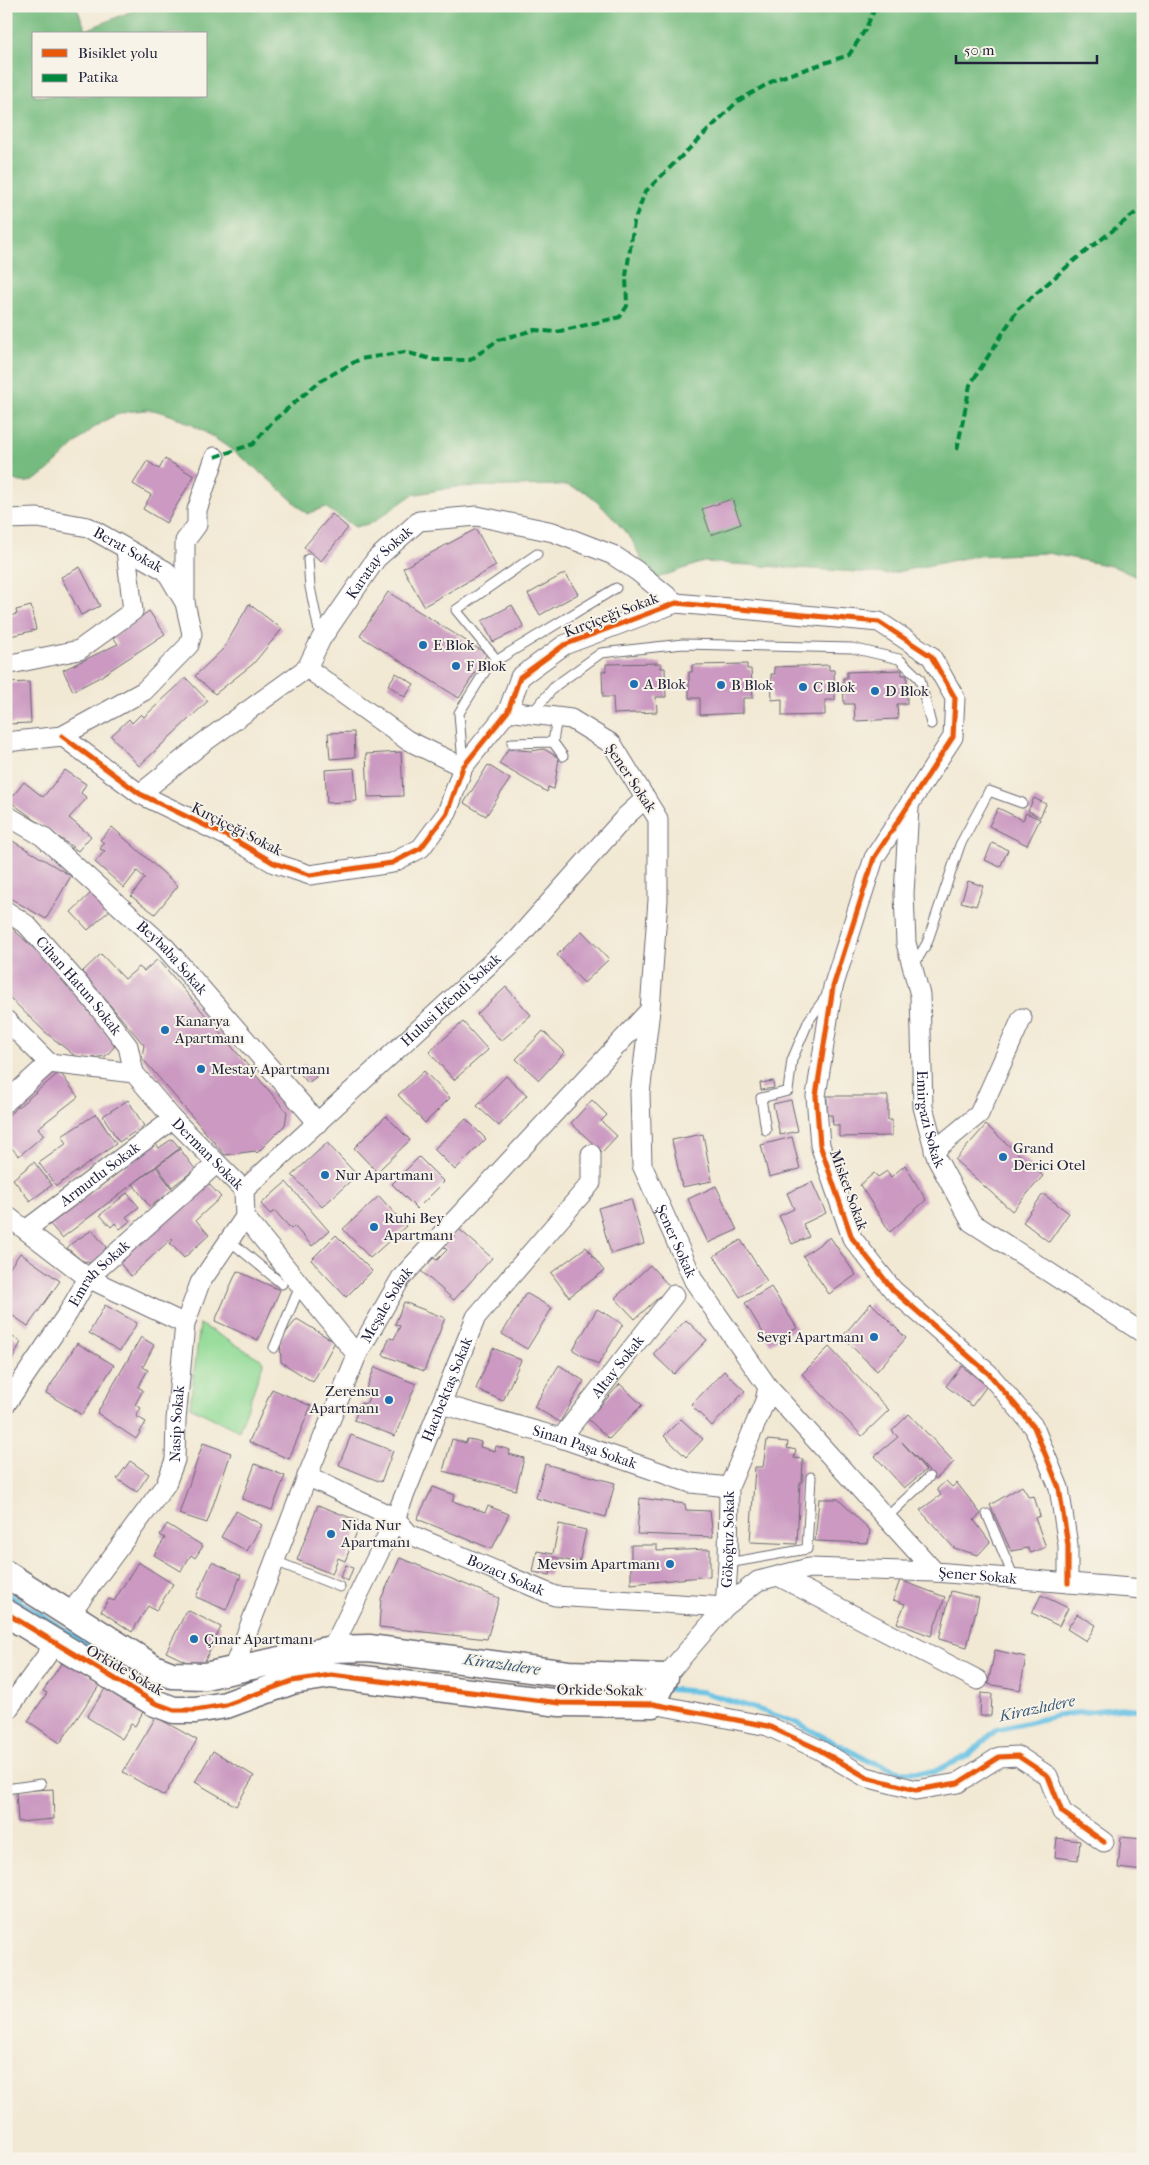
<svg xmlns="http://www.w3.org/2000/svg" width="1149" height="2165" font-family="'IM FELL French Canon',serif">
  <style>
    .green { fill: #92db96; stroke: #5a7e68 }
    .forest { fill: #75bb7f; stroke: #4c6e5d; fill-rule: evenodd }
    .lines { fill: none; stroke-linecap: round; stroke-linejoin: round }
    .stream { stroke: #66c1e4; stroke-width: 5.5 }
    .building { fill: #cb99c1 }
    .lane-casing { stroke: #6b6871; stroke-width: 11 }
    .street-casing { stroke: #6b6871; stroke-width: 21 }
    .secondary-casing { stroke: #6b6871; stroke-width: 29 }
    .lane { stroke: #fff; stroke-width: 9 }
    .street { stroke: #fff; stroke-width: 19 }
    .secondary { stroke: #fff; stroke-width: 26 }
    .quiet { stroke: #00873e; stroke-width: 4; stroke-dasharray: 8 4; stroke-linecap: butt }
    .cycleway-casing { stroke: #f7f3e8; stroke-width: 8 }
    .cycleway { stroke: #e8590c; stroke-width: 5 }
    .poi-dot { fill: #1f6fb2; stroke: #f7f3e8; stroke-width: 2 }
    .labels { text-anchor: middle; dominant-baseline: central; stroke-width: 4; stroke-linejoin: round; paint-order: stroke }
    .street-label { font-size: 15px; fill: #22223b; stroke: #f7f3e8 }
    .poi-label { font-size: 15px; fill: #22223b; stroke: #f7f3e8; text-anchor: start }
    .water-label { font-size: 16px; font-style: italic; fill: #3a5a76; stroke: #f7f3e8 }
  </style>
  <rect width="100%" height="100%" fill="#f7f3e8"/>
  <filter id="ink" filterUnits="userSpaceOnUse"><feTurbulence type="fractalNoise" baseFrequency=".02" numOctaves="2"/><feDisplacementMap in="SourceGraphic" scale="10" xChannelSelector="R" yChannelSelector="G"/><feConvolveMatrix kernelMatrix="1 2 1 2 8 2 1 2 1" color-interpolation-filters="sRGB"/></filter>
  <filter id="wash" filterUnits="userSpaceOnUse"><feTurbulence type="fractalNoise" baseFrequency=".0096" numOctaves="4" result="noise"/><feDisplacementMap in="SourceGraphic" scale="20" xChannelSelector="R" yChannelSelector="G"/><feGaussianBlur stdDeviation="1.12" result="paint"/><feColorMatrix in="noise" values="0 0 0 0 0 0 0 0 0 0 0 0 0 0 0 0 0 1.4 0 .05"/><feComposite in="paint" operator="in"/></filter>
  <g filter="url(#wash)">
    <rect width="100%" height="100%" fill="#f2e9d4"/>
    <path class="green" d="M200 1324 264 1361 239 1431 190 1407Z"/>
    <path class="forest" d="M6 6H76L86 30 144 6H1143V580L1115 567 1048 553 975 556 887 574 703 562 651 580 632 540 610 514 586 492 566 485 456 487 412 495 372 523 355 527 325 507 307 514C270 479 204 420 153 410 147 409 140 411 134 411 102 414 81 439 59 460 51 467 42 477 32 481 23 484 14 481 6 476ZM34 34H206V96H34Z"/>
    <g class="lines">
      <path class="stream" d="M6 1593 120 1665 139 1672
        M667 1689 703 1692 766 1712 797 1723 869 1761 903 1772H933L967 1756 996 1730 1059 1715 1121 1708 1143 1710"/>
    </g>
    <g id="blocks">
      <path class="building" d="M165 459 194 476 166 523 143 509 151 495 133 484 147 461 159 469Z
        M732 499 741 524 711 535 702 509Z
        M332 514 348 528 321 561 304 547Z
        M476 529 496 566 424 606 403 568Z
        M80 567 100 606 81 615 61 577Z
        M565 573 578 594 540 615 528 594Z
        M388 592 487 654 459 698 360 636Z
        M249 604 282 629 253 664 215 694 195 676 224 648Z
        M512 605 524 627 493 642 482 621Z
        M31 606 36 630 6 637V617L17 614 16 610Z
        M149 611 165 634 100 677 73 691 63 670 118 644 113 637Z
        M661 663V668H665L666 697H656L657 712 614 714 613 697H603L602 671H606V664Z
        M747 664V669H751L753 698H743V713L700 715V698H689V672H692V665Z
        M829 665V670H834L835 700H825V715L782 716V699L772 700 771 674H775L774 667Z
        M902 670V675H907V704H897L898 719 855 721 854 704H844L843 678H847V672Z
        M396 673 414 684 405 697 388 685Z
        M186 678 208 701 139 766 111 736 129 719 132 723 141 714 144 717Z
        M29 682 31 723 6 724V683Z
        M354 732 355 757 330 759 328 733Z
        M508 749 531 751 544 749 559 758 554 789 548 787 547 792 499 764Z
        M401 752 403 796 368 797 366 754Z
        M488 765 510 779 486 816 464 803Z
        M354 768 357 801 327 803 325 770Z
        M65 770 86 784 81 793 87 798 69 818 91 836 78 851 9 801 24 782 43 797Z
        M1034 798 1046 804 1040 817 1028 811Z
        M998 808 1023 820 1026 813 1040 819 1027 845 989 826Z
        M112 827 178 886 155 914 131 896 145 878 137 871 124 888 95 862 105 851 100 849 104 843 100 840Z
        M6 837 71 876 46 919 6 896Z
        M992 843 1008 850 1000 867 985 860Z
        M968 881 983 886 976 906 961 902Z
        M94 890 111 909 88 930 71 912Z
        M6 923 37 951 85 1004 115 1046 106 1056 80 1060 45 1032 6 994Z
        M582 931 609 959 584 983 557 955Z
        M101 954 125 979 139 967 144 971 158 959 287 1112 285 1125 257 1153 255 1151 225 1155 142 1058 144 1045 82 972Z
        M506 987 531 1015 501 1041 477 1014Z
        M463 1022 488 1050 454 1080 429 1052Z
        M543 1031 565 1052 539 1080 516 1059Z
        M304 1064 316 1077 308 1083 297 1070Z
        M424 1071 450 1098 425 1123 398 1095Z
        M60 1072 78 1097 38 1128 44 1135 19 1156 7 1143 6 1144V1117Z
        M506 1076 527 1095 499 1126 477 1106Z
        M773 1081 774 1088 761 1090 760 1083Z
        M827 1096H888V1120H892V1136L839 1137V1125H833L832 1115H827Z
        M128 1100 144 1126 119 1142 103 1116Z
        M592 1100 607 1115 601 1121 617 1136 602 1152 571 1123Z
        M791 1100 798 1131 780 1135 773 1104Z
        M96 1114 116 1144 56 1186 39 1163 67 1143 62 1136Z
        M386 1116 410 1140 377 1172 354 1148Z
        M466 1119 486 1139 455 1170 434 1149Z
        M986 1125 1043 1176 1012 1211 955 1160Z
        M703 1134 712 1181 682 1187 672 1140Z
        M792 1137 800 1169 769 1177 761 1145Z
        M172 1139 180 1148 62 1238 50 1224 155 1143 159 1148Z
        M327 1143 357 1175 322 1207 292 1175Z
        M180 1149 195 1169 172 1187 157 1166Z
        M419 1157 444 1182 417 1209 392 1184Z
        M34 1162 52 1185 30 1201 13 1179Z
        M905 1165 926 1200 890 1232 860 1185 874 1173 878 1177 887 1171 891 1177Z
        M156 1167 173 1190 150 1207 133 1184Z
        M205 1180 221 1197 196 1220 209 1235 184 1258 170 1243 173 1240 172 1238 131 1276 117 1260Z
        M286 1182 329 1231 312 1246 294 1226 291 1229 275 1211 270 1214 261 1204Z
        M812 1182 826 1213 803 1224 809 1237 792 1244 779 1216 794 1209 787 1193Z
        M716 1186 737 1230 708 1243 688 1199Z
        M127 1193 139 1207 126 1217 130 1221 120 1229 115 1223 111 1227 100 1215Z
        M1043 1194 1069 1213 1049 1242 1023 1222Z
        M379 1196 406 1226 370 1258 343 1229Z
        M631 1199 644 1244 611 1254 598 1208Z
        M459 1229 492 1258 454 1300 421 1271 433 1258 437 1260 447 1250 443 1246Z
        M92 1230 106 1247 95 1265 81 1260 67 1248 72 1243Z
        M336 1235 372 1271 346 1297 311 1260Z
        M830 1237 856 1275 829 1294 803 1256Z
        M741 1240 767 1281 740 1297 714 1256Z
        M586 1247 604 1271 569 1297 551 1273Z
        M20 1253 60 1281 28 1326 6 1311V1273Z
        M650 1265 670 1287 635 1319 615 1298Z
        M237 1271 280 1290 258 1340 215 1321Z
        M771 1287 797 1328 770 1344 745 1303Z
        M526 1293 552 1308 527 1349 502 1334Z
        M404 1302 445 1318 424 1371 383 1355 389 1338 394 1339 400 1326 395 1324Z
        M871 1303 906 1338 877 1371 842 1337Z
        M105 1305 137 1323 120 1351 89 1333Z
        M597 1309 623 1324 598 1365 573 1350Z
        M297 1319 335 1342 313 1382 281 1362 280 1340Z
        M686 1320 707 1340 674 1374 653 1354Z
        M6 1333 21 1342 6 1372Z
        M141 1337 154 1345 143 1367 148 1370 138 1387 143 1390 135 1405 141 1408 136 1416 146 1422 136 1439 97 1413Z
        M77 1343 114 1365 82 1415 46 1393Z
        M829 1347 889 1410 862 1436 802 1374Z
        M493 1348 521 1360 503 1401 476 1389Z
        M559 1365 584 1381 560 1422 534 1407Z
        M962 1366 987 1386 972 1406 946 1386Z
        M375 1367 416 1384 395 1436 354 1420 361 1403 366 1404 372 1391 366 1389Z
        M724 1371 745 1391 712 1426 691 1405Z
        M620 1384 642 1405 609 1439 588 1419Z
        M272 1389 311 1406 289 1459 249 1442Z
        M909 1414 954 1462 936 1479 902 1442 926 1470 904 1488 875 1456 898 1437 892 1431Z
        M681 1419 703 1439 686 1457 664 1436Z
        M351 1435 393 1451 381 1482 339 1465Z
        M452 1439 466 1443 467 1439 474 1440 481 1442 480 1447 495 1451 496 1446 510 1450 509 1454 524 1458 516 1490 443 1471Z
        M767 1440 788 1442 787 1448 796 1450 794 1458 803 1459 802 1482H800L797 1544 750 1542 755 1467H763Z
        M203 1443 231 1453 207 1523 179 1514Z
        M130 1461 149 1474 137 1492 117 1479Z
        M255 1464 285 1476 272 1510 242 1499Z
        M545 1464 615 1483 606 1517 536 1498Z
        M946 1481 952 1487 957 1483 981 1514 974 1520 990 1542 978 1555 954 1548 920 1510 941 1495 937 1489Z
        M1022 1486 1029 1497 1034 1496 1040 1516 1035 1518 1046 1547 1031 1553 1028 1548 1011 1551 990 1505Z
        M433 1487 455 1495 452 1501 485 1512 488 1506 509 1514 492 1549 417 1519Z
        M640 1498 685 1504 686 1510 710 1511 713 1537 637 1534Z
        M819 1499H838L870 1530 868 1543 815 1541Z
        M318 1505 361 1522 345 1561 338 1558 332 1574 297 1560Z
        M236 1511 262 1525 247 1551 221 1537Z
        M167 1524 203 1546 195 1558 191 1555 181 1571 154 1555 165 1538 160 1535Z
        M559 1524 586 1530 579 1563 553 1557 550 1575 533 1572 537 1551 553 1554Z
        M631 1545H657V1551L710 1549V1576L631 1584Z
        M400 1558 499 1598 487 1639 379 1627 381 1599Z
        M138 1562 173 1584 156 1611 148 1606 132 1632 101 1611 109 1599 114 1601Z
        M212 1562 241 1575 226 1610 196 1597Z
        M346 1565 353 1568 348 1581 340 1577Z
        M900 1580 945 1597 931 1636 897 1623 905 1604 893 1600Z
        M951 1591 979 1598 967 1647 939 1639Z
        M1041 1595 1068 1608 1059 1626 1032 1613Z
        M187 1610 221 1627 201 1669 166 1652Z
        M1077 1614 1096 1625 1086 1641 1067 1629Z
        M995 1650 1026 1657 1020 1690 988 1684Z
        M65 1658 101 1683 60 1743 28 1721 47 1693 43 1691Z
        M106 1687 144 1710 135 1726 131 1724 122 1739 87 1717Z
        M981 1693 992 1694 991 1716H980Z
        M156 1717 197 1740 164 1796 123 1772Z
        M213 1751 254 1776 236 1806 195 1782Z
        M53 1789 54 1819 18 1822 16 1791Z
        M1121 1837 1143 1839V1871L1118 1868Z
        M1057 1838 1080 1841 1078 1860 1055 1857Z"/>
    </g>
  </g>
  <g filter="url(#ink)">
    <use href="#blocks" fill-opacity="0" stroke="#6b6871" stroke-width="1"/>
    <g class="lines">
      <g class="lane-casing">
        <path id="lane" d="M308 559 310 587 320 636
          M497 660 456 610 537 554
          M532 713 555 686 601 653 683 644 852 648 899 659 920 679 931 724
          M553 742 563 756
          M512 743 553 742 557 717
          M463 765 459 713 489 665 616 588
          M914 965 927 943 960 845 989 791 1022 803
          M766 1130 761 1098 788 1091 792 1060 809 1020 828 994
          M229 1240 282 1284
          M274 1348 301 1284
          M987 1514 1014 1578
          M887 1517 929 1477
          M275 1561 340 1587
          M728 1563 807 1549 811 1477
          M6 1789 41 1784"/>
      </g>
      <g class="street-casing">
        <g id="street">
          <path id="s1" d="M6 519 38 518 88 527 166 571 185 603 192 634 189 645 144 691 62 736 6 742"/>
          <path d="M185 602V541L197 525V510L215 457"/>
          <path d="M6 665 79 650 133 611 126 550"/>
          <path d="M307 668 407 740 463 767"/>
          <path id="s2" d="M508 711 571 719 612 744 658 819V900L650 1010 640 1093 642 1165 694 1281 768 1387 935 1572 1143 1589"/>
          <path d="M62 736 140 794 235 840 274 863 310 875 392 863 421 848 447 813 463 767 508 711 520 677 564 645 676 603 879 622 931 656 955 698 953 737 874 858 833 987 816 1096 820 1145 852 1238 893 1290 989 1374 1034 1427 1059 1488 1068 1545V1583"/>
          <path id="s3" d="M140 794 203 743 307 668 321 639 376 559 419 521 477 516 553 532 613 555 637 571 676 603"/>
          <path id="s4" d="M909 807 904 894 906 943 920 995 923 1107 937 1159 971 1222 1143 1333"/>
          <path id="s5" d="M6 815 42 836 165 947 318 1123"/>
          <path id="s6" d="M6 911 27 925 92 999 128 1046 134 1073"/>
          <path id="s7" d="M6 1020 49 1063 134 1073 173 1119 244 1190 245 1217 357 1355"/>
          <path d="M6 1102 49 1063"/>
          <path d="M934 1151 979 1114 1022 1018"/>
          <path id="s8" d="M244 1190 517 939 626 816 646 798"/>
          <path d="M6 1215 88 1278 185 1324"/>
          <path id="s9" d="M27 1229 173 1119"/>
          <path id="s10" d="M6 1404 68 1313 88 1278 216 1164"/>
          <path id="s11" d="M441 1404 561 1438 691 1483 729 1487"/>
          <path id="s12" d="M561 1438 674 1295"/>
          <path id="s13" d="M307 1476 395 1518 409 1534 555 1596 725 1607 758 1581 809 1568 935 1572"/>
          <path d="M778 1576 978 1680"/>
          <path id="s14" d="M69 1615 166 1484 175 1460 176 1420 185 1324 200 1283 245 1217"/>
          <path id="s15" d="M332 1649 392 1526 476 1317 591 1183V1154"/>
          <path id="s16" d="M233 1669 309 1472 357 1355 401 1278 650 1010"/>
          <path id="s17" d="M665 1677 725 1607 728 1563 729 1487 765 1401 768 1387"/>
          <path d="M653 1704 768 1726 818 1749 866 1777 916 1790 958 1783 999 1757 1018 1756 1048 1776 1062 1812 1104 1842"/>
          <path d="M6 1712 55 1644"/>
        </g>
      </g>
      <g class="secondary-casing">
        <path id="secondary" d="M6 1574 154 1668 172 1675 205 1676 332 1649 369 1648 568 1674 665 1677 653 1704 560 1703 331 1675 292 1681 226 1705 195 1710H174L155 1703 6 1613"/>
      </g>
      <use href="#lane" class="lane"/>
      <use href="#street" class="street"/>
      <use href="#secondary" class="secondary"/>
      <path class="quiet" d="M957 450 970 385 1018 309 1076 259 1143 207
        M215 457 253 444 273 421 320 381 360 359 405 352 435 360H470L498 340 534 330 556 332 620 317 627 306 626 276 634 222 645 192 738 101 776 79 849 55 865 30 876 6"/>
      <g class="cycleway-casing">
        <path id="cycleway" d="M62 736 140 794 235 840 274 863 310 875 392 863 421 848 447 813 463 767 508 711 520 677 564 645 676 603 879 622 931 656 955 698 953 737 874 858 833 987 816 1096 820 1145 852 1238 893 1290 989 1374 1034 1427 1059 1488 1068 1545V1583
          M6 1613 155 1703 174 1710H195L226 1705 292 1681 331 1675 560 1703 653 1704 768 1726 818 1749 866 1777 916 1790 958 1783 999 1757 1018 1756 1048 1776 1062 1812 1104 1842"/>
      </g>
      <use href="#cycleway" class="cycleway"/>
    </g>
  </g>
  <g class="poi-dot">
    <circle cx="423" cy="645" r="5"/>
    <circle cx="456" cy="666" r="5"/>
    <circle cx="634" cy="684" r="5"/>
    <circle cx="721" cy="685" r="5"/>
    <circle cx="803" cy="687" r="5"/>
    <circle cx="875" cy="691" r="5"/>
    <circle cx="165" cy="1030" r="5"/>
    <circle cx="201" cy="1069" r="5"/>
    <circle cx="1003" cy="1157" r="5"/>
    <circle cx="325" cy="1175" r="5"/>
    <circle cx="374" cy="1227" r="5"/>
    <circle cx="874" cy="1337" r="5"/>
    <circle cx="389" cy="1400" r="5"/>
    <circle cx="331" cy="1534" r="5"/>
    <circle cx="670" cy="1564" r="5"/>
    <circle cx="194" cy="1639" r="5"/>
  </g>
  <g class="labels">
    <g class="street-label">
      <text stroke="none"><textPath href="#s1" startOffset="129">Berat Sokak</textPath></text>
      <text stroke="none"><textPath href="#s3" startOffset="338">Karatay Sokak</textPath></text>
      <text transform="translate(611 615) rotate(-21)">Kırçiçeği Sokak</text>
      <text transform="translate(631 778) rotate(56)">Şener Sokak</text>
      <text transform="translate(237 829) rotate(27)">Kırçiçeği Sokak</text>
      <text stroke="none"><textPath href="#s5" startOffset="220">Beybaba Sokak</textPath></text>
      <text stroke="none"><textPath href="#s6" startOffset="105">Cihan Hatun Sokak</textPath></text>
      <text stroke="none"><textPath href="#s8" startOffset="281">Hulusi Efendi Sokak</textPath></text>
      <text stroke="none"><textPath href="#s4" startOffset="315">Emirgazi Sokak</textPath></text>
      <text stroke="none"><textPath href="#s7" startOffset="256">Derman Sokak</textPath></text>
      <text stroke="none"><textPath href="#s9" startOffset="91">Armutlu Sokak</textPath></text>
      <text transform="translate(849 1190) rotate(70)">Misket Sokak</text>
      <text stroke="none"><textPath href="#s2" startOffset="630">Şener Sokak</textPath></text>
      <text stroke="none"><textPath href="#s10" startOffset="161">Emrah Sokak</textPath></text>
      <text stroke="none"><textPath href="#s16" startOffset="396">Meşale Sokak</textPath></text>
      <text stroke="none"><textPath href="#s12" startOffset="91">Altay Sokak</textPath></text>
      <text stroke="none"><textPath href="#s15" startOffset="284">Hacıbektaş Sokak</textPath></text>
      <text stroke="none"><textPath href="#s14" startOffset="225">Nasip Sokak</textPath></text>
      <text stroke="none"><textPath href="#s11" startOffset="150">Sinan Paşa Sokak</textPath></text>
      <text stroke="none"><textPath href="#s17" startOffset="160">Gökoğuz Sokak</textPath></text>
      <text stroke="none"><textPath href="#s2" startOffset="1095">Şener Sokak</textPath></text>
      <text stroke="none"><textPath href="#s13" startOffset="224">Bozacı Sokak</textPath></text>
      <text transform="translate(125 1670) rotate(30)">Orkide Sokak</text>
      <text transform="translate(600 1690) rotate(1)">Orkide Sokak</text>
    </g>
    <g class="poi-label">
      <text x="433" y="645">E Blok</text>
      <text x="466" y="666">F Blok</text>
      <text x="644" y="684">A Blok</text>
      <text x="731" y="685">B Blok</text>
      <text x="813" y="687">C Blok</text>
      <text x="885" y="691">D Blok</text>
      <text x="175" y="1021">Kanarya<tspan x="175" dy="17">Apartmanı</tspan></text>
      <text x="211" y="1069">Mestay Apartmanı</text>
      <text x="1013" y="1148">Grand<tspan x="1013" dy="17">Derici Otel</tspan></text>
      <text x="335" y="1175">Nur Apartmanı</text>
      <text x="384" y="1218">Ruhi Bey<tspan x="384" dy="17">Apartmanı</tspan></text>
      <text x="864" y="1337" text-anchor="end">Sevgi Apartmanı</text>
      <text x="379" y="1391" text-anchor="end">Zerensu<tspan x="379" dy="17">Apartmanı</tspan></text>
      <text x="341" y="1525">Nida Nur<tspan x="341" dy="17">Apartmanı</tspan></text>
      <text x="660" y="1564" text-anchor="end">Mevsim Apartmanı</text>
      <text x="204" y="1639">Çınar Apartmanı</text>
    </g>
    <g class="water-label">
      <text transform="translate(502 1664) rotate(8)">Kirazlıdere</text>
      <text transform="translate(1037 1708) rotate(-12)">Kirazlıdere</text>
    </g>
  </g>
  <rect width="1149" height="2165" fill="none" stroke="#f7f3e8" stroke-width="25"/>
  <rect x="32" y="32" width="175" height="65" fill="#f7f3e8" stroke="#a29fa3"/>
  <rect x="42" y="49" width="25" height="8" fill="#e8590c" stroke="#a29fa3"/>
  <text x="78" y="58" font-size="15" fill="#22223b">Bisiklet yolu</text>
  <rect x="42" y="74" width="25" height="8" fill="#00873e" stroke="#a29fa3"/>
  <text x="78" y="82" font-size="15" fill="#22223b">Patika</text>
  <path d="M956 55v8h141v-8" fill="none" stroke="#22223b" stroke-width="2.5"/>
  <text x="964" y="55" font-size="15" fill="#22223b" stroke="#f7f3e8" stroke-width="4" paint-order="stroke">50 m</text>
</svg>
